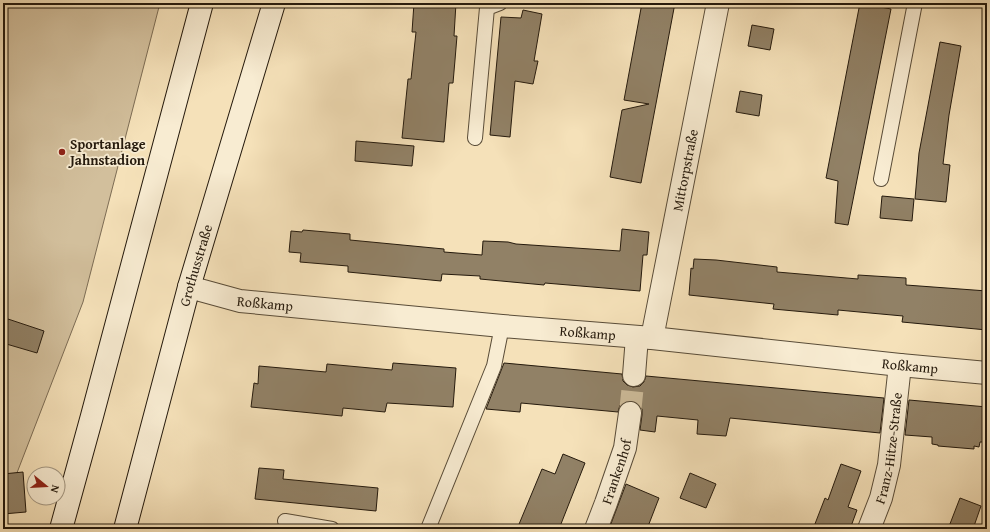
<svg xmlns="http://www.w3.org/2000/svg" width="990" height="532" font-family="'Gentium Book Plus',serif">
  <style>
    .green { fill: #d2bf9c; stroke: #7c6c54 }
    .building { fill: #918166; stroke: #251a0d }
    .lines { fill: none; stroke-linecap: round; stroke-linejoin: round }
    .street-tunnel { stroke: #cbb997; stroke-width: 22; stroke-dasharray: 22 11; stroke-linecap: butt }
    .lane-casing { stroke: #594c38; stroke-width: 16 }
    .street-casing { stroke: #594c38; stroke-width: 24 }
    .secondary-casing { stroke: #251a0d; stroke-width: 24 }
    .lane { stroke: #f8ecd2; stroke-width: 14 }
    .street { stroke: #f8ecd2; stroke-width: 22 }
    .secondary { stroke: #f8ecd2; stroke-width: 22 }
    .poi-dot { fill: #8f2418; stroke: #f8ecd2; stroke-width: 1.5 }
    .labels { text-anchor: middle; dominant-baseline: central; stroke-width: 3.5; stroke-linejoin: round; paint-order: stroke }
    .poi-label { font-size: 14px; font-weight: bold; fill: #251a0d; stroke: #f8ecd2; text-anchor: start }
    .street-label { font-size: 14px; fill: #251a0d; stroke: #f8ecd2 }
  </style>
  <rect width="100%" height="100%" fill="#f5e1b9"/>
  <filter id="stains"><feTurbulence type="fractalNoise" baseFrequency=".005" numOctaves="4"/><feColorMatrix values="0 0 0 0 .2 0 0 0 0 .09 0 0 0 0 .02 0 0 0 .5 -.17"/></filter>
  <radialGradient id="worn" r=".72"><stop offset=".6" stop-color="#630" stop-opacity="0"/><stop offset="1" stop-color="#630" stop-opacity=".3"/></radialGradient>
  <path class="green" d="M3 3H160L83 302 3 509Z"/>
  <path class="building" d="M414 3H456L454 36H457L455 60 453 83H449L444 142 402 138 408 79H411L416 32H412Z
    M642 3H675L641 183 610 177 622 110 649 104 624 100Z
    M860 3 891 9 848 225 835 223 838 181 826 178Z
    M523 10 542 14 534 61H538L533 84 515 81 510 137 490 135 501 17 521 18Z
    M752 25 774 29 770 50 748 46Z
    M940 42 961 46 949 115 943 164 950 165 946 202 915 199 919 153Z
    M740 91 762 95 759 116 736 112Z
    M356 141 414 146 412 166 355 161Z
    M882 196 914 199 912 221 880 218Z
    M622 229 649 232 647 255H643L640 291 545 283 544 285 480 279V276L442 274 441 281 348 272V266L300 262 301 253 289 252 291 231 302 232 303 230 350 234V240L444 249V252L482 255 483 241 508 242 516 244 620 251Z
    M694 259 716 260 777 267V272L858 279V275L906 278V285L987 291V330L902 322 903 316 870 313 838 310V315L773 309 774 304 689 295 691 268 693 269Z
    M8 319 44 331 37 353 3 343V335Z
    M393 363 456 368 453 407 387 403 385 412 343 408 342 416 251 407 254 383 258 384 259 366 326 372 327 364 392 370Z
    M504 363 622 374 623 381 627 385 633 387 640 386 644 382 646 376 884 398 880 433 730 418 726 436 697 434 698 420 657 416 655 432 640 430 642 415V409L637 403 631 401H626L620 405 618 412 521 403 520 412 486 409Z
    M909 400 987 407V442H980L979 447 974 446V449L938 446V445L932 444V437L905 435Z
    M563 454 585 463 559 529H517L542 469 555 474Z
    M841 464 861 471 848 507 857 510 850 529H813L825 498 828 500Z
    M259 468 284 470 283 479 378 488 376 511 255 499Z
    M23 472 26 512 3 514V474Z
    M690 473 716 484 706 508 680 498Z
    M626 484 659 498 647 529H609Z
    M960 498 981 506 973 529H948Z"/>
  <g class="lines">
    <path class="street-tunnel" d="M630 413 634 375"/>
    <g class="lane-casing">
      <path id="lane" d="M475 138 487 8 500 3
        M881 179 915 3
        M285 521 332 529
        M428 529 494 366 502 326"/>
    </g>
    <g class="street-casing">
      <g id="street">
        <path id="s1" d="M189 287 240 301 502 326 652 338 900 365 987 373"/>
        <path id="s2" d="M652 338 718 3"/>
        <path d="M634 375 637 337"/>
        <path id="s3" d="M596 529 606 503 625 448 630 413"/>
        <path id="s4" d="M869 529 881 498 889 465 900 365"/>
      </g>
    </g>
    <g class="secondary-casing">
      <g id="secondary">
        <path d="M61 529 92 416 202 3"/>
        <path id="s5" d="M125 529 189 287 274 3"/>
      </g>
    </g>
    <use href="#lane" class="lane"/>
    <use href="#street" class="street"/>
    <use href="#secondary" class="secondary"/>
  </g>
  <circle class="poi-dot" cx="62" cy="152" r="4"/>
  <g class="labels">
    <g class="poi-label">
      <text x="70" y="144">Sportanlage<tspan x="70" dy="16">Jahnstadion</tspan></text>
    </g>
    <g class="street-label">
      <text stroke="none"><textPath href="#s2" startOffset="171">Mittorpstraße</textPath></text>
      <text stroke="none"><textPath href="#s5" startOffset="273">Grothusstraße</textPath></text>
      <text stroke="none"><textPath href="#s1" startOffset="78">Roßkamp</textPath></text>
      <text stroke="none"><textPath href="#s1" startOffset="402">Roßkamp</textPath></text>
      <text stroke="none"><textPath href="#s1" startOffset="726">Roßkamp</textPath></text>
      <text stroke="none"><textPath href="#s4" startOffset="84">Franz-Hitze-Straße</textPath></text>
      <text stroke="none"><textPath href="#s3" startOffset="61">Frankenhof</textPath></text>
    </g>
  </g>
  <rect width="990" height="532" fill="none" stroke="#f5e1b9" stroke-width="16"/>
  <rect x="4" y="4" width="982" height="524" fill="none" stroke="#251a0d" stroke-width="2"/>
  <rect x="8" y="8" width="974" height="516" fill="none" stroke="#251a0d"/>
  <g transform="translate(46 486) rotate(108)"><circle r="19" fill="#f8ecd2" stroke="#a49883"/>
  <path d="M0-3L7 15L0 10L-7 15Z" fill="#8f2418"/>
  <text y="-6" font-size="11" font-weight="bold" text-anchor="middle" fill="#251a0d">N</text>
  </g>
  <rect width="100%" height="100%" filter="url(#stains)"/>
  <rect width="100%" height="100%" fill="url(#worn)"/>
</svg>
